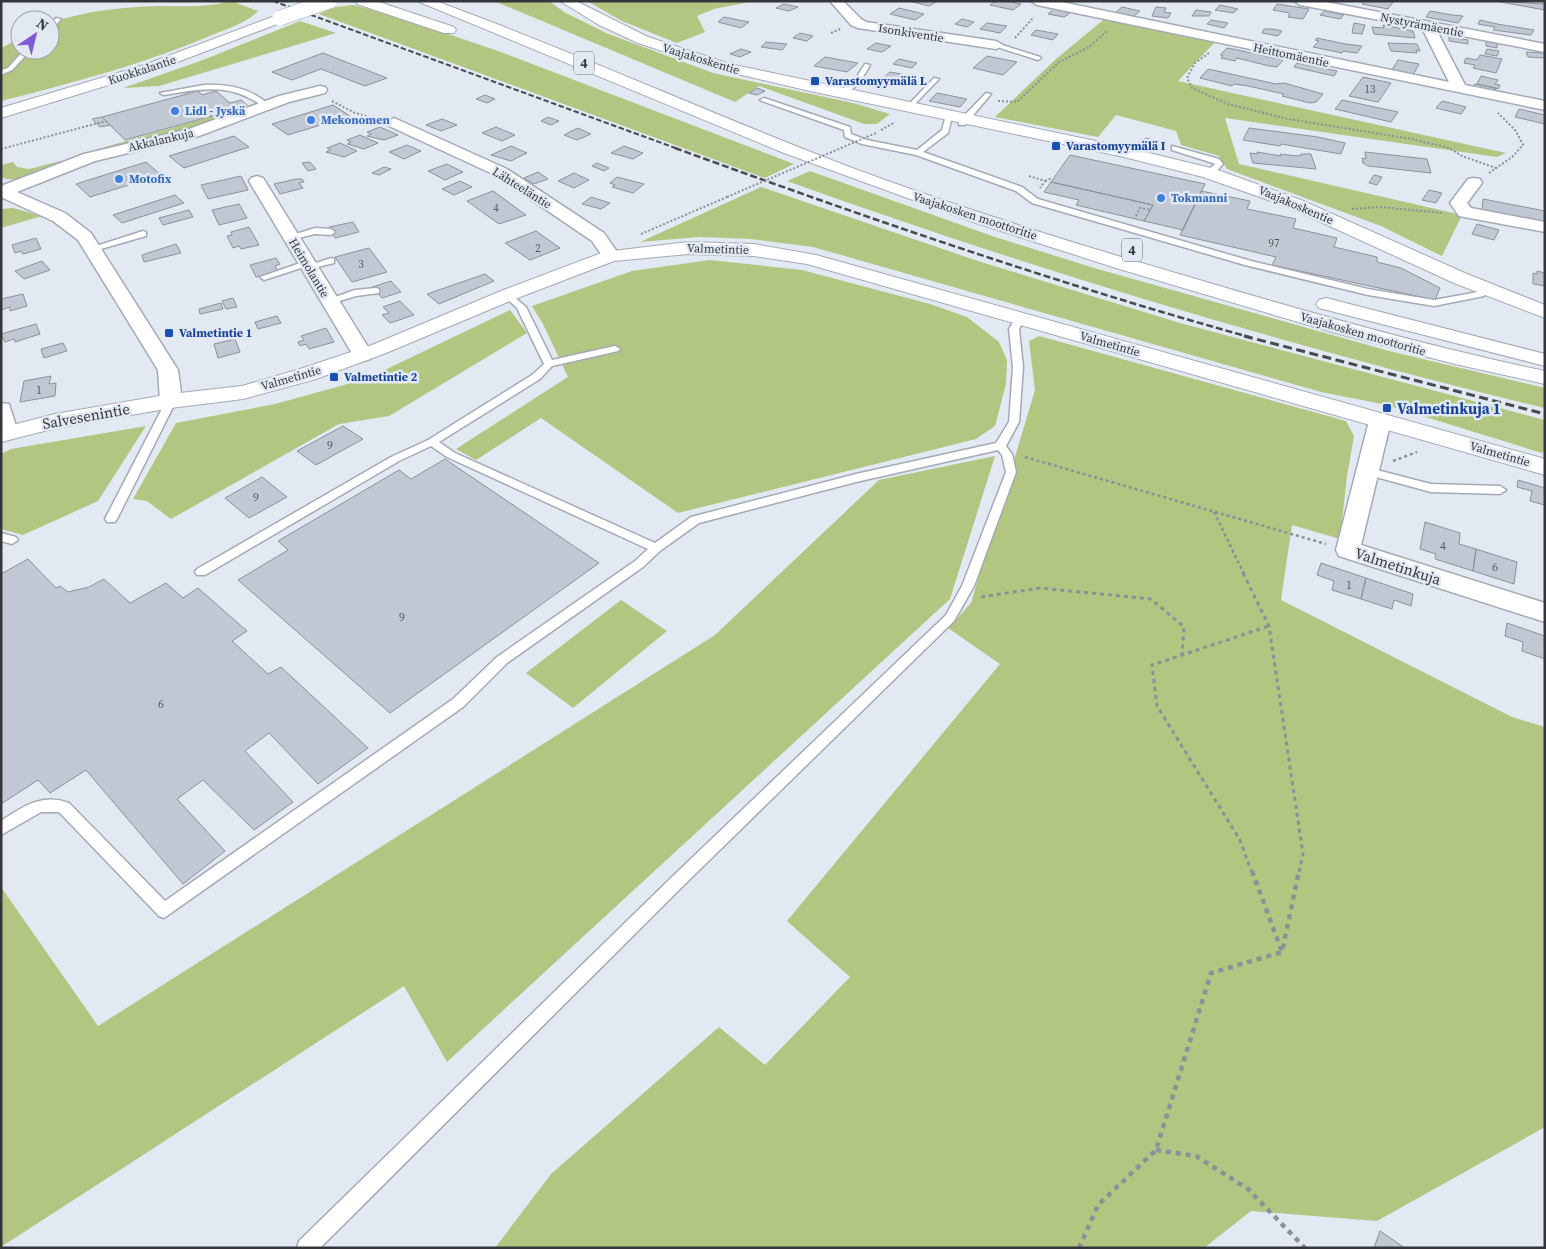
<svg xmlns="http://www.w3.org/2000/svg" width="1546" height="1249" font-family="'Source Serif 4',serif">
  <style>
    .green { fill: #b2c581 }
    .building { fill: #c2c8d3; stroke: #8a919a }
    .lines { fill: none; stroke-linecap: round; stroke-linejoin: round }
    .service-casing { stroke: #a4aab5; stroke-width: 3 }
    .minor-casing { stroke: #a4aab5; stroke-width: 3 }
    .tertiary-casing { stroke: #a4aab5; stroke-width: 2 }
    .secondary-casing { stroke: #a4aab5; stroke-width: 2 }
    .motorway-casing { stroke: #a4aab5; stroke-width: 2 }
    .path-far3 { stroke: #8c9098; stroke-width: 2; stroke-dasharray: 2 2; stroke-linecap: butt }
    .path-far2 { stroke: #8c9098; stroke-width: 2.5; stroke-dasharray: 3 3; stroke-linecap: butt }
    .path-far1 { stroke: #8c9098; stroke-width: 3; stroke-dasharray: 4 4; stroke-linecap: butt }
    .path { stroke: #8c9098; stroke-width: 4.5; stroke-dasharray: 5 5; stroke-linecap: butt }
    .service { fill: #fff; fill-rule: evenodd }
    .minor { fill: #fff; fill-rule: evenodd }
    .tertiary { fill: #fff; fill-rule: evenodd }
    .secondary { fill: #fff; fill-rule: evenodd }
    .motorway { fill: #fff; fill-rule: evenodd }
    .rail-far2 { stroke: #484a50; stroke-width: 2; stroke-dasharray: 5.5 2.5; stroke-linecap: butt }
    .rail-far1 { stroke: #484a50; stroke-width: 2.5; stroke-dasharray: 7 3; stroke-linecap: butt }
    .rail { stroke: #484a50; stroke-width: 3; stroke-dasharray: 9 4.5; stroke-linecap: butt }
    .secondary-bridge-casing { stroke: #a4aab5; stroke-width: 16; stroke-linecap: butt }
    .path-bridge { stroke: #8c9098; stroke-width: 2; stroke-dasharray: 2 2; stroke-linecap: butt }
    .secondary-bridge { stroke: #fff; stroke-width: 15 }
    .transit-dot { fill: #1a4fb4; stroke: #e2e9f3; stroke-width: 2 }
    .shop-dot { fill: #3f7fe0; stroke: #e2e9f3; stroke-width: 2 }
    .labels { text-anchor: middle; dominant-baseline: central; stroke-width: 5; stroke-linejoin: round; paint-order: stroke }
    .far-number-label { font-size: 11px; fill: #585a61 }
    .far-street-label { font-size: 12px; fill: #34363b; stroke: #e2e9f3 }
    .far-transit-label { font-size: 12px; font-weight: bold; fill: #164399; stroke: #e2e9f3; text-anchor: start }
    .far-shop-label { font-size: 12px; font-weight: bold; fill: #366cbe; stroke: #e2e9f3; text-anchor: start }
    .number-label { font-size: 12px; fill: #585a61 }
    .shield { fill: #e2e9f3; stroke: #686c72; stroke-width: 1 }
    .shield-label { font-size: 14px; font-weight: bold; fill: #34363b }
    .transit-label { font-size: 15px; font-weight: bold; fill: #164399; stroke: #e2e9f3; text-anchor: start }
    .street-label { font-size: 15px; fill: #34363b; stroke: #e2e9f3 }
  </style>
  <rect width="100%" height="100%" fill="#e2e9f3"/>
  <path class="green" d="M231 1 258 11C245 24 228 28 212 35 144 64 72 83 1 101V48L20 38V50H50V23C85 11 121 7 158 6 183 6 206 8 231 1Z
    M494 1H549L564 12 606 33 713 73 853 103 890 114 877 124H864L759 86 735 102Z
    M587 1H754L714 9 697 16 705 32 677 43 622 21Z
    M353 5 392 15 498 51 794 164 765 178 319 14 335 7Z
    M1108 16 1218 39 1178 81 1506 153 1497 157 1225 118 1239 164 1462 215 1442 256 1381 226 1227 169 1219 156 1181 145 1176 131 1116 115 1098 137 995 117 1056 59Z
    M300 21 336 33 159 86 123 88 203 60Z
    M255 104 200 128 84 155 81 154Z
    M61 161 60 164C42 172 20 185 1 177V165L13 162 17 167 29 169Z
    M810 171 992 236 1094 268 1389 351 1545 388V408C1288 346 1035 270 787 181Z
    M761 187 978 261 1180 323 1545 420V450L1542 453 1387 405 1321 392 813 247 751 239 699 237 640 242Z
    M13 208 42 216 1 228V209Z
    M710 260 802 270 930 304 967 317 999 342 1007 360 1006 384 995 426 976 439 678 513 541 418 476 460 456 449 568 377 543 324 532 306 632 271Z
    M510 310 527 333 389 416 339 424 171 519 147 501 133 499 176 423 275 404 366 379Z
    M1039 336 1346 421 1354 436 1347 476 1340 539 1292 525 1281 600 1512 717 1545 727V1127L1377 1221 1251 1211 1204 1248H495L551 1174 719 1027 765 1065 850 977 787 921 1000 664 948 628 971 603 1035 390 1029 341Z
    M146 426 98 501 23 535 1 529V454L11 449Z
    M995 456 950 599 447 1062 404 986 1 1247V887L98 1026 715 635 879 480Z
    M621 600 667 631 573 708 526 673Z"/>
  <path class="building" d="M909 1H933L936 2 929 6Z
    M996 1H1007L1021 4 1013 10 990 5Z
    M1364 1H1394L1388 9 1362 4Z
    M1495 1 1545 4V10Z
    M784 4 798 7 789 11 776 8Z
    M1277 4 1309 9 1303 19 1288 17 1290 13 1273 10Z
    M1220 5 1238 9 1233 13 1215 10Z
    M1122 7 1140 11 1134 16 1115 13Z
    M1156 7 1166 8 1164 12 1171 13 1168 18 1152 16Z
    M899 8 924 14 915 20 890 14Z
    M1054 9 1070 13 1064 17 1048 14Z
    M1196 10 1211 12 1209 16H1192Z
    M1325 11 1344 15 1340 19 1320 15Z
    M1430 11 1452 15 1463 16 1458 23 1426 17Z
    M724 17 749 22 741 28 718 22Z
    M962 19 974 22 967 27 955 24Z
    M1211 20 1228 23 1224 28 1207 24Z
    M1480 20 1497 24 1534 30 1531 35 1493 30 1495 27 1478 24Z
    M987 23 1007 26 1000 33 980 29Z
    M1354 23 1365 25 1362 34 1352 33Z
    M1383 25 1413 31 1415 38 1374 34 1372 27 1384 28Z
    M1264 29H1273L1282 31 1278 36 1262 33Z
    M1036 30 1058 34 1053 40 1031 35Z
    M800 33 813 36 807 41 793 38Z
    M1449 37 1468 40V44L1449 41Z
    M1317 38 1345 44 1362 46 1357 53 1343 51 1342 53 1313 47 1319 41 1315 40Z
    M1486 41 1497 42V48L1486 46Z
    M766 42 787 44 782 50 761 47Z
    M876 43 891 46 882 52 867 49Z
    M1388 43 1417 44 1420 51 1416 50 1417 53 1391 51Z
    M1227 48 1233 49 1283 60 1277 67 1269 66 1237 58 1235 61 1221 58 1223 55H1220Z
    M741 49 751 52 740 57 730 54Z
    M1487 49 1499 51 1497 56 1485 54Z
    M1526 52 1545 53V58L1528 57Z
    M323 53 387 78 365 86 321 69 292 80 272 72Z
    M1480 55 1502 59 1496 73 1473 68 1475 65 1464 63 1466 58 1477 60Z
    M987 56 1017 62 1003 75 973 68Z
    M825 57 858 63 847 72 814 66Z
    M899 59 917 63 912 68 893 64Z
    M1398 60 1419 64 1413 75 1392 70Z
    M1297 63 1337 71 1334 76 1294 67Z
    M1208 69 1276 84 1284 83 1323 94 1316 102 1310 103 1282 96 1284 94 1248 86 1234 84 1232 86 1200 78Z
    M890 72 913 76 907 83 883 78Z
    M1481 76 1498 80 1495 84 1500 85 1498 89 1477 84Z
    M1363 77 1391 83 1378 102 1349 96Z
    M1475 84 1496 88 1494 93 1473 88Z
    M757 88 765 91 757 95 749 93Z
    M198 91 202 95 216 91 230 103 241 100 248 106 125 140 102 117Z
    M937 93 967 99 960 107 929 101Z
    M485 95 495 99 487 103 476 99Z
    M1342 100 1398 112 1391 122 1335 109Z
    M1442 101 1466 107 1461 114 1436 108Z
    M333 105 350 116 288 135 272 124Z
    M1519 109 1545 115V124L1515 117Z
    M102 117 110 125 100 127 92 119Z
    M548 117 559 121 551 125 541 121Z
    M442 119 457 125 441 131 426 125Z
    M380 127 398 135 384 140 367 136 371 134 367 132Z
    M496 127 515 135 502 141 482 133Z
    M578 128 591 134 577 140 564 135Z
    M1249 128 1318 137 1345 143 1341 154 1281 144 1280 146 1243 140Z
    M360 135 378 143 364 149 347 144 351 142 347 140Z
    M234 136 249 147 184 168 169 156Z
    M1146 138 1166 144 1159 150 1138 143Z
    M340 143 357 151 344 157 326 152 331 150 327 148Z
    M407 145 421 151 404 159 389 152Z
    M511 146 527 153 511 161 491 155Z
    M624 146 643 153 633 159 611 153Z
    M1257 152 1281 156 1280 154 1296 156 1302 155 1301 154H1311L1316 169 1253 163 1250 153 1258 154Z
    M1365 152 1427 159 1431 173 1368 166 1363 163 1362 158 1366 159Z
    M1070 155 1205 184 1183 230 1144 221 1153 205 1051 182Z
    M146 162 161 175 90 197 76 184Z
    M310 162 316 169 308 171 302 163Z
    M597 163 609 168 604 171 592 166Z
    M447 164 463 172 445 180 428 171Z
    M384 167 391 169 379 175 372 173Z
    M538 172 548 179 534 184 524 178Z
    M574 173 589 180 574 188 558 181Z
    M1374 175 1382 177 1377 185 1369 183Z
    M241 176 248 190 208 199 201 185Z
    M617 177 644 184 633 193 612 187 615 185 610 183Z
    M296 179H302L304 182 299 183 303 188 280 194 274 184Z
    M460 181 472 187 454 195 442 189Z
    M1051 182 1153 205 1144 221 1076 205 1079 200 1044 192Z
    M1429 190 1442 193 1436 203 1422 200Z
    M493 191 526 215 499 224 467 201Z
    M1201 191 1250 201 1247 209 1296 219 1293 228 1337 238 1334 247 1377 257V262L1401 268 1440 288 1435 300 1272 265 1276 257 1180 235Z
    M175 195 184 203 122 223 113 215Z
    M591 197 610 203 601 209 582 204Z
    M1483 199 1545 211V224L1482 212Z
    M239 204 247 218 219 225 212 210Z
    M189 210 193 217 163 225 159 218Z
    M353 222 359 232 335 238 329 227Z
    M1477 224 1499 230 1494 240 1472 234Z
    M249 227 259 245 241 249 239 246 233 248 227 236 232 235 231 232Z
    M536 231 560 248 530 260 505 243Z
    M36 238 41 249 23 254 21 251 15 253 12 245Z
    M176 244 181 253 144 262 142 255Z
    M369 248 387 272 352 282 335 257Z
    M276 258 280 264 275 266 278 271 256 277 250 265Z
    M42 261 50 270 24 279 15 271Z
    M1537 271 1545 273V286L1533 284V273L1537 274Z
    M485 274 494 281 439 304 427 294Z
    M391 281 401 292 382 298 372 287Z
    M23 294 27 306 10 311V307L1 310V299Z
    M233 298 237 307 226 309 222 301Z
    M400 301 414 315 390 323 382 315 389 313 383 307Z
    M221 303 223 309 200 314 199 309Z
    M277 316 281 323 258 329 255 322Z
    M36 324 40 334 15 342 14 339 5 342 1 334Z
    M326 328 334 342 309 349 306 344 300 346 298 342 304 340 301 336Z
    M235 339 240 352 218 358 214 344Z
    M63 343 67 351 44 358 41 349Z
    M51 376 49 384 56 383 55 396 20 402 24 381Z
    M343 426 363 439 316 465 297 451Z
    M445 459 599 563 390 713 238 580 288 550 278 541 399 470 411 479Z
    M262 477 287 497 249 518 225 498Z
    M1518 480 1545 488V505L1530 501 1532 491 1517 487Z
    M1425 522 1460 533 1459 544 1476 549 1473 571 1435 559 1436 554 1420 549Z
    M1476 549 1517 562 1514 584 1473 571Z
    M28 559 56 588 60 586 68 592 89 587 104 579 130 603 166 583 183 598 198 588 247 631 232 641 268 674 281 667 368 748 318 784 269 733 245 751 293 802 254 830 203 780 177 799 225 851 183 884 86 770 50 793 38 780 1 804V574Z
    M1321 563 1366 578 1361 599 1332 590 1334 581 1317 575Z
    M1366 578 1413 594 1411 606 1394 600 1392 609 1361 599Z
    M1507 623 1545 636V659L1522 651 1523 642 1505 636Z
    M1380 1231 1405 1248H1374Z"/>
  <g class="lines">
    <g class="service-casing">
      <path id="service" d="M56 18 61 19 50 32V26Z
        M996 43 1040 57 1041 58 1038 60 994 46Z
        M24 50H31L12 70 1 75V70L8 68Z
        M865 64 870 65C864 76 852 96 838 95V93L856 78Z
        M934 78 939 79 915 104H911V102Z
        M204 85C228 84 252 88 270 106L264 107C229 82 203 89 163 95L160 93Z
        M986 93 991 94 965 125H959V121Z
        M764 98 850 127 851 134 867 140 917 150 942 130 946 115 953 113 948 133 923 152 1022 187 1038 199 1251 261 1368 289 1434 300 1478 292 1484 286 1488 289 1484 296 1434 306 1368 295 1245 265 1032 203 1016 191 916 155 862 144 845 137 844 130 762 101 760 100Z
        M1172 146 1219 159 1223 164 1213 175H1207V171L1215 164 1213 163 1172 150Z
        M315 228 331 229 335 232 331 235 315 234 290 240 286 237Z
        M143 231 146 232V236L94 251 90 248Z
        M331 258 334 259V263L305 270 304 267 264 280 260 277 303 262H309L310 265Z
        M376 288 379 289V293L356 296 329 304 324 301 355 290Z
        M508 292 526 307 552 360 615 346 620 349 618 351 552 366 540 379 439 442 455 453 655 543 691 517 856 474 996 443 1009 422 1013 367 1009 329 1017 316 1020 315 1025 318 1019 329 1023 367 1019 422 1006 446 1012 454 1016 472 974 586 954 621 683 886 320 1248H297L299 1241 673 876 946 615 962 586 1006 472 1002 455 998 450 856 482 699 523 660 551 643 567 507 663 463 707 164 918 159 916 59 812H41L1 835V821C23 806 43 793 69 803L165 901 453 699 497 657 635 561 648 549 447 457 431 446 399 461 205 575H197L195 572 197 569 391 457 428 440 532 375 544 364 517 308 503 295Z
        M171 398 176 401 117 519 115 522H107L105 519 166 401Z
        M1369 468 1431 484 1500 486 1506 490 1500 494 1431 492 1365 474 1364 472 1365 470Z
        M1 533 16 537 18 540 12 544 1 541Z"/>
    </g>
    <g class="minor-casing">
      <path id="minor" d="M830 1H843L861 19 866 22 996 41 1003 45 996 49 858 28 851 25Z
        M1031 1H1057L1449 82 1422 28 1300 5 1294 1H1321L1545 44V52L1437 31 1465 85 1545 101V110L1037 5Z
        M320 86 325 87 327 90 325 93 289 102 199 136 95 161 17 192 65 213 91 233 178 370 182 401 179 406 171 407 163 406 160 401 158 370 78 240 53 221 1 197V186L84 154 189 129 279 96Z
        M394 118 507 169 604 233 620 256 617 260H605L592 241 495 175 389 126 386 123Z
        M257 176 263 178 265 181 373 355 370 359 363 361 356 359 353 355 249 181 251 178Z
        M1474 178 1480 179 1482 183 1467 203 1471 208 1545 222V232L1459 216 1450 203 1468 179Z
        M1 403 9 404 18 432 15 437H1Z
        M1380 414 1388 416 1391 421 1361 545 1545 603V622L1339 556 1336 550 1369 421 1372 416Z"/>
    </g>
    <g class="tertiary-casing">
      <path id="tertiary" d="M688 242 754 244 816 255 1545 459V475L807 264 754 256 688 254 614 261 515 299 386 353 316 379 243 399 171 408 56 428 1 442V428L55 414 171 394 242 386 300 369 372 345 501 291 604 252Z"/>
    </g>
    <g class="secondary-casing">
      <path id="secondary" d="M560 1H576L648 37 730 64 1124 147 1215 169 1301 200 1467 274 1545 305V318L1454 283 1288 207 1203 177 1124 157 810 91 720 70 638 43 599 25Z
        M280 14 287 18 285 21 154 71 1 118V108L144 65Z"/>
    </g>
    <g class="motorway-casing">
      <path id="motorway" d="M356 1H376L454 27 456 30 454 33H444L357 4Z
        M417 1H436L481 18C604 65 724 119 847 166 961 209 1079 245 1196 279 1311 313 1427 346 1545 371V384L1455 364 1332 332 1116 268 976 223 784 153Z
        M1326 298 1545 354V366L1319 308 1316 304 1319 300Z"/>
    </g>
    <path class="path-far3" d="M831 33 840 29
      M1015 38 1034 17
      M1209 53 1195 63 1187 78 1192 88 1228 104 1288 119 1412 139 1449 148 1462 156 1496 168
      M332 101 355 113 377 119
      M998 101 1017 102 1059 62 1089 47 1107 31
      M881 130 895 122
      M1 149 106 121
      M1489 173 1512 157 1523 145 1516 131 1498 113
      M1029 176 1045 181 1040 188
      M1045 181 1052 178
      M1352 209 1380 207 1443 213
      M1136 216 1140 208 1151 210
      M641 234 727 197"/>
    <path class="path-far2" d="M1025 457 1326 544
      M1393 461 1417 452
      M1214 512 1244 574"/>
    <path class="path-far1" d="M1243 573 1269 626 1303 854 1299 873
      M981 597 1040 588 1151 599 1184 627 1182 655
      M1252 873 1240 840 1157 706 1152 665 1269 626"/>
    <path class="path" d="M1252 871 1282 952
      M1156 1150 1196 1156 1248 1189 1305 1248
      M1079 1248 1098 1205 1156 1150 1211 973 1282 952 1299 871"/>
    <use href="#service" class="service"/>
    <use href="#minor" class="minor"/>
    <use href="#tertiary" class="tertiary"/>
    <use href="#secondary" class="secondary"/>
    <use href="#motorway" class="motorway"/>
    <path class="rail-far2" d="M273 1 678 149"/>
    <path class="rail-far1" d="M675 148C864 217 1055 283 1249 337"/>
    <path class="rail" d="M1244 336 1545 414"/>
    <g class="secondary-bridge-casing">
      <path id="secondary-bridge" d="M280 18 329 1"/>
    </g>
    <path class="path-bridge" d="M727 197 876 133"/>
    <use href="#secondary-bridge" class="secondary-bridge"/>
  </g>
  <g class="transit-dot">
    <rect x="810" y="76" width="10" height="10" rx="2.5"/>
    <rect x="1051" y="141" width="10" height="10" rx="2.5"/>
    <rect x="164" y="328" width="10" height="10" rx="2.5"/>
    <rect x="329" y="372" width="10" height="10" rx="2.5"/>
    <rect x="1382" y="403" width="10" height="10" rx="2.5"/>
  </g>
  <g class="shop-dot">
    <circle cx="175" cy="111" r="5"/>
    <circle cx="311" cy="120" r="5"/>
    <circle cx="119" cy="179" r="5"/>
    <circle cx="1161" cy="198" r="5"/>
  </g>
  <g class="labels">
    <g class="far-number-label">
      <text x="1370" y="89">13</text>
      <text x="496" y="208">4</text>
      <text x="1274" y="243">97</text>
      <text x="538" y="248">2</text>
      <text x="361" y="264">3</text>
    </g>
    <g class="far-street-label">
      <text transform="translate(1422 25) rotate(11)">Nystyrämäentie</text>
      <text transform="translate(911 33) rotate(9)">Isonkiventie</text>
      <text transform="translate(1291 55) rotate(12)">Heittomäentie</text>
      <text transform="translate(701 59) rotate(17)">Vaajakoskentie</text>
      <text transform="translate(142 70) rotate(-18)">Kuokkalantie</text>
      <text transform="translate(161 140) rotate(-13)">Akkalankuja</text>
      <text transform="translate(522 188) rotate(32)">Lähteeläntie</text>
      <text transform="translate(1296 205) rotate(23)">Vaajakoskentie</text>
      <text transform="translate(975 216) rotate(18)">Vaajakosken moottoritie</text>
      <text transform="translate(718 249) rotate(2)">Valmetintie</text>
      <text transform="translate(309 268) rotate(59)">Heimolantie</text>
      <text transform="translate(1363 334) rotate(16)">Vaajakosken moottoritie</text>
      <text transform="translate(1110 344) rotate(16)">Valmetintie</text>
      <text transform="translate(291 378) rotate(-16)">Valmetintie</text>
      <text transform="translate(1500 454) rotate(16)">Valmetintie</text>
    </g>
    <g class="far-transit-label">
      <text x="825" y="81">Varastomyymälä L</text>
      <text x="1066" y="146">Varastomyymälä I</text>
      <text x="179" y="333">Valmetintie 1</text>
      <text x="344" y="377">Valmetintie 2</text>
    </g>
    <g class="far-shop-label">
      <text x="185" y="111">Lidl - Jyskä</text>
      <text x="321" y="120">Mekonomen</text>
      <text x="129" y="179">Motofix</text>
      <text x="1171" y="198">Tokmanni</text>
    </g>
    <g class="number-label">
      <text x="39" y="390">1</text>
      <text x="330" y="445">9</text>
      <text x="256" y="497">9</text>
      <text x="1443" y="546">4</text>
      <text x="1495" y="567">6</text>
      <text x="1349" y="585">1</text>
      <text x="402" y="617">9</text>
      <text x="161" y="704">6</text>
    </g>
    <g class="shield">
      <rect x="574" y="51.5" width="20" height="23" rx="4"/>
      <rect x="1122" y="238.5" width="20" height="23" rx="4"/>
    </g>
    <g class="shield-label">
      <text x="584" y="63">4</text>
      <text x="1132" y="250">4</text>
    </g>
    <g class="transit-label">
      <text x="1397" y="408">Valmetinkuja 1</text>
    </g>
    <g class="street-label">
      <text transform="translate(86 416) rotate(-10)">Salvesenintie</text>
      <text transform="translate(1398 566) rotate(18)">Valmetinkuja</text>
    </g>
  </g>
  <rect width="1546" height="1249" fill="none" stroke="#34363b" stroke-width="5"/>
  <g transform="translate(35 35) rotate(35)"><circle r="24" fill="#e2e9f3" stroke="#9ca1a9"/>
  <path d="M0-4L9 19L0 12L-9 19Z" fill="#8159d2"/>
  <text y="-8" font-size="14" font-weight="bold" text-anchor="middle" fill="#34363b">N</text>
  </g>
</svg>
